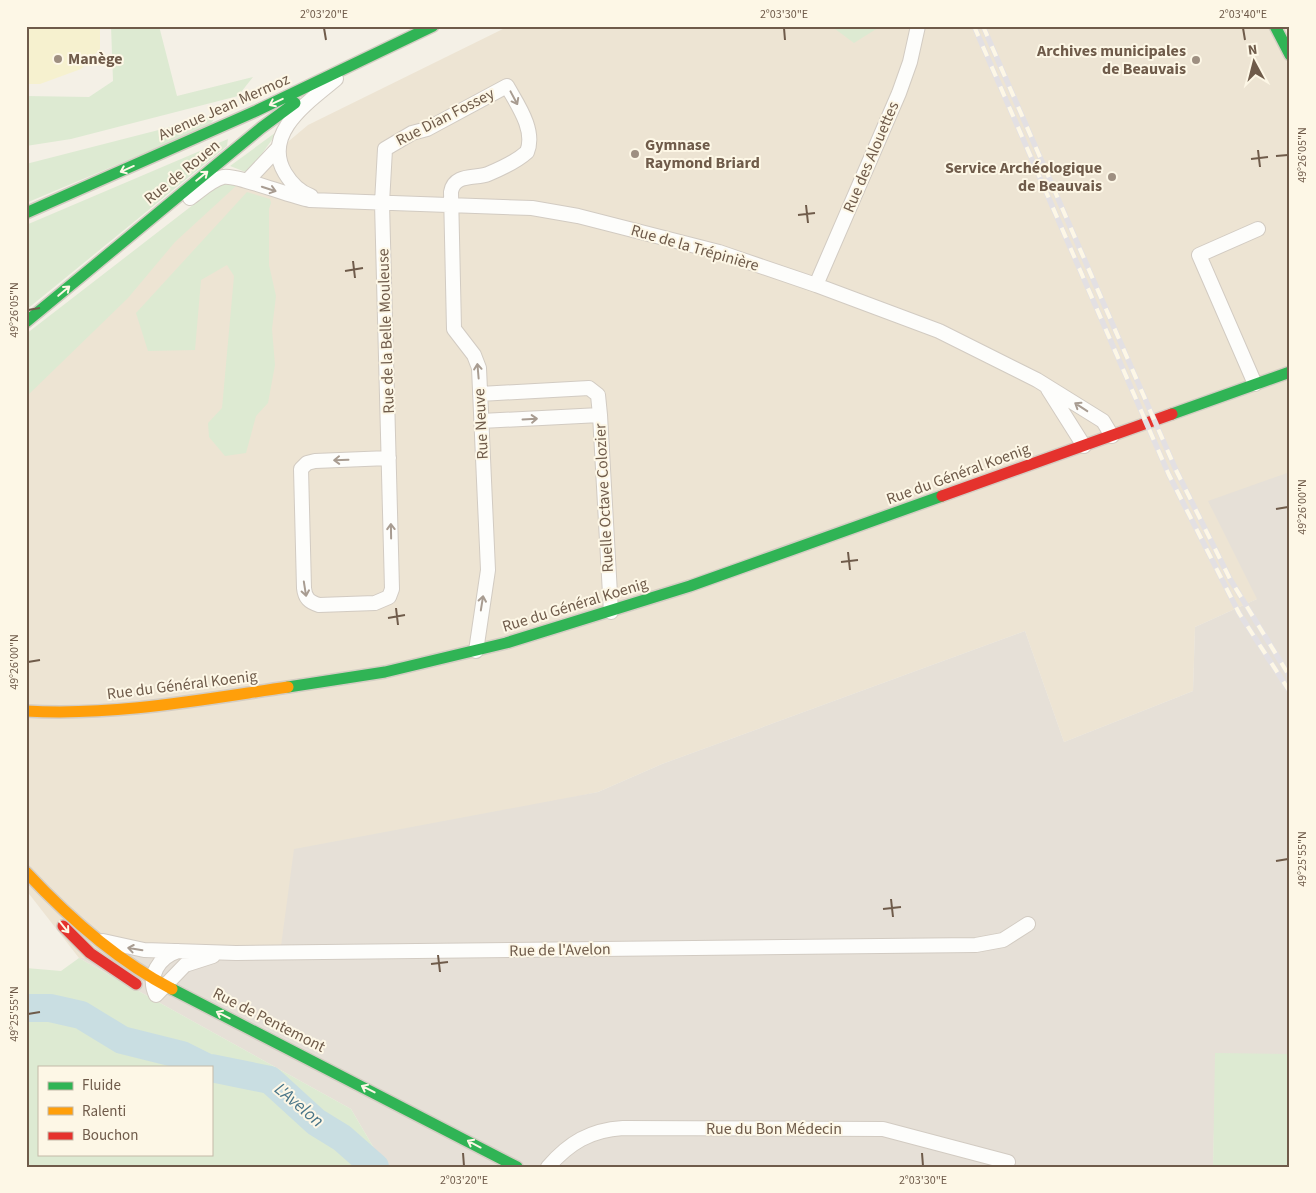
<svg xmlns="http://www.w3.org/2000/svg" width="1316" height="1193" font-family="'Source Sans 3',sans-serif">
  <style>
    .residential { fill: #ede4d3 }
    .industrial { fill: #e6e0d7 }
    .green { fill: #ddead2; fill-rule: evenodd }
    .sand { fill: #f6f1cf }
    .lines { fill: none; stroke-linecap: round; stroke-linejoin: round }
    .river { stroke: #c9dee2; stroke-width: 28 }
    .street-casing { stroke: #d2cbc2; stroke-width: 16 }
    .fast-casing { stroke: #d4cdc3; stroke-width: 14 }
    .slow-casing { stroke: #d4cdc3; stroke-width: 14 }
    .jam-casing { stroke: #d4cdc3; stroke-width: 14 }
    .street { stroke: #fdfdfb; stroke-width: 14 }
    .fast { stroke: #30b455; stroke-width: 11 }
    .slow { stroke: #ff9f0a; stroke-width: 11 }
    .jam { stroke: #e5322d; stroke-width: 11 }
    .rail-casing { stroke: #e3e0e3; stroke-width: 5.5 }
    .rail { stroke: #fdf7e6; stroke-width: 4; stroke-dasharray: 11; stroke-linecap: butt }
    .oneway { stroke: #a89c91 }
    .oneway2 { stroke: #fdf7e6 }
    .ticks { fill: none; stroke: #6f5b4a; stroke-width: 2 }
    .poi-dot { fill: #9e8f81; stroke: #fdf7e6; stroke-width: 2 }
    .labels { text-anchor: middle; dominant-baseline: central; stroke-width: 4; stroke-linejoin: round; paint-order: stroke }
    .poi-label { font-size: 16px; font-weight: bold; fill: #6f5b4a; stroke: #fdf7e6; text-anchor: end }
    .street-label { font-size: 16px; fill: #6f5b4a; stroke: #fdf7e6 }
    .water-label { font-size: 18px; font-style: italic; fill: #497588; stroke: #fdf7e6 }
    .neatline { fill: none; stroke: #6f5b4a; stroke-width: 2 }
    .ticks-label { font-size: 12px; text-anchor: middle; fill: #6f5b4a }
  </style>
  <rect width="100%" height="100%" fill="#f4f0e6"/>
  <path class="residential" d="M509 26H1290V472L1287 474 1257 599 1195 627 1193 691 1064 742 1025 631 662 764 598 792 555 801 282 946 79 958 26 890V361L308 125Z"/>
  <path class="industrial" d="M1290 472V1054H1216L1213 1167H385L351 1109 79 958 281 946 294 849 598 792 662 764 1025 631 1064 742 1193 691 1195 627 1257 599 1208 501Z"/>
  <path class="green" d="M111 26H159L177 96 253 77 238 96 71 139 26 146V96L89 97 113 81Z
    M831 26H881L854 43Z
    M217 115 209 126 26 203V164Z
    M279 130 248 173 230 166Z
    M228 139 227 146 26 310V225Z
    M230 183 236 186 175 242 128 298 26 397V334L220 184Z
    M247 192 270 199 271 203 269 209V265L276 296 272 329 275 365 268 403 256 416 246 453 225 456 209 437 208 423 222 408 234 276 227 265 201 280 195 350 148 351 136 313Z
    M79 958 351 1109 385 1167H26V968L61 971ZM39 1067H211V1154H39Z
    M1215 1053 1290 1054V1167H1213Z"/>
  <path class="sand" d="M26 26H100V49L81 69 40 84H26Z"/>
  <g class="lines">
    <path class="river" d="M26 1008H50L81 1015 122 1040 182 1055 206 1067
      M211 1068 270 1080 316 1122 342 1138 375 1167"/>
    <g class="street-casing">
      <path id="street" d="M247 181 279 147
        M311 196C300 192 291 183 285 173 261 133 310 101 336 79
        M190 198C200 191 211 180 223 177 236 174 291 197 310 200L532 208 578 216 719 252 816 285 939 331 1037 380 1103 421 1112 436
        M816 285 899 93 910 62 918 26
        M1255 384 1199 255 1258 229
        M1048 389 1084 446
        M480 394 589 388 598 395 600 415 481 421
        M600 415 611 612
        M389 458 315 461 307 463 301 469 304 588C305 598 309 602 319 605L375 603 389 597 392 589 382 203 385 149 412 133 427 129 507 86C517 104 536 130 527 152 517 161 500 169 488 174 476 179 454 173 451 192L454 329 474 355 479 368 488 570 476 651
        M103 941 144 950 236 953 976 945 1003 940 1028 924
        M178 951C159 957 147 976 156 995L185 965 213 956
        M548 1167C569 1143 590 1130 623 1128L883 1129 1008 1162"/>
    </g>
    <g class="fast-casing">
      <path id="fast" d="M1275 26 1290 55
        M26 213 256 111 433 26
        M26 322 261 128 295 103
        M1172 414 1290 372
        M288 687 385 672 506 643 690 586 942 496
        M172 989 517 1167"/>
    </g>
    <g class="slow-casing">
      <path id="slow" d="M26 711C116 716 199 700 288 687
        M26 872C69 918 116 960 172 989"/>
    </g>
    <g class="jam-casing">
      <path id="jam" d="M942 496 1172 414
        M63 926 90 953 136 984"/>
    </g>
    <use href="#street" class="street"/>
    <use href="#fast" class="fast"/>
    <use href="#slow" class="slow"/>
    <use href="#jam" class="jam"/>
    <g class="rail-casing">
      <path id="rail" d="M974 26 1169 475 1239 613 1290 692
        M983 26 1176 470 1230 579 1290 677"/>
    </g>
    <use href="#rail" class="rail"/>
  </g>
  <defs><path id="oneway-shaft" d="M-6 0H5M1.5-3L5.5 0L1.5 3" fill="none" stroke-width="1.6" stroke-linecap="round" stroke-linejoin="round" transform="scale(1.25)"/></defs>
  <g class="oneway">
    <use href="#oneway-shaft" transform="translate(514 98) rotate(62)"/>
    <use href="#oneway-shaft" transform="translate(269 189) rotate(18)"/>
    <use href="#oneway-shaft" transform="translate(478 371) rotate(-95)"/>
    <use href="#oneway-shaft" transform="translate(1081 407) rotate(-147)"/>
    <use href="#oneway-shaft" transform="translate(530 419) rotate(-3)"/>
    <use href="#oneway-shaft" transform="translate(341 460) rotate(178)"/>
    <use href="#oneway-shaft" transform="translate(391 531) rotate(-91)"/>
    <use href="#oneway-shaft" transform="translate(305 589) rotate(81)"/>
    <use href="#oneway-shaft" transform="translate(482 603) rotate(-81)"/>
    <use href="#oneway-shaft" transform="translate(135 949) rotate(-171)"/>
  </g>
  <g class="oneway2">
    <use href="#oneway-shaft" transform="translate(276 102) rotate(155)"/>
    <use href="#oneway-shaft" transform="translate(127 169) rotate(156)"/>
    <use href="#oneway-shaft" transform="translate(202 176) rotate(-39)"/>
    <use href="#oneway-shaft" transform="translate(64 291) rotate(-40)"/>
    <use href="#oneway-shaft" transform="translate(64 927) rotate(51)"/>
    <use href="#oneway-shaft" transform="translate(223 1015) rotate(-153)"/>
    <use href="#oneway-shaft" transform="translate(368 1089) rotate(-153)"/>
    <use href="#oneway-shaft" transform="translate(474 1144) rotate(-152)"/>
  </g>
  <path class="ticks" d="M324 28 326 40M784 28 785 40M1243 28 1245 40M1258 150 1260 167M1276 156 1288 155M1251 159 1268 157M806 205 808 223M798 215 815 213M353 261 355 278M345 271 363 268M28 310 40 308M1276 509 1288 507M848 552 850 570M841 562 858 560M396 608 398 625M388 618 405 615M28 662 40 660M1276 861 1288 859M891 899 893 917M883 909 901 907M438 955 440 972M431 964 448 962M28 1014 40 1012M463 1153 464 1166M922 1153 923 1166"/>
  <g class="poi-dot">
    <circle cx="58" cy="59" r="5"/>
    <circle cx="1196" cy="60" r="5"/>
    <circle cx="635" cy="154" r="5"/>
    <circle cx="1112" cy="177" r="5"/>
  </g>
  <g class="labels">
    <g class="poi-label">
      <text x="1186" y="51">Archives municipales<tspan x="1186" dy="18">de Beauvais</tspan></text>
      <text x="68" y="59" text-anchor="start">Manège</text>
      <text x="645" y="145" text-anchor="start">Gymnase<tspan x="645" dy="18">Raymond Briard</tspan></text>
      <text x="1102" y="168">Service Archéologique<tspan x="1102" dy="18">de Beauvais</tspan></text>
    </g>
    <g class="street-label">
      <text transform="translate(224 107) rotate(-24)">Avenue Jean Mermoz</text>
      <text transform="translate(445 117) rotate(-27)">Rue Dian Fossey</text>
      <text transform="translate(871 157) rotate(-67)">Rue des Alouettes</text>
      <text transform="translate(182 172) rotate(-39)">Rue de Rouen</text>
      <text transform="translate(695 248) rotate(16)">Rue de la Trépinière</text>
      <text transform="translate(386 331) rotate(-92)">Rue de la Belle Mouleuse</text>
      <text transform="translate(481 424) rotate(-93)">Rue Neuve</text>
      <text transform="translate(958 474) rotate(-20)">Rue du Général Koenig</text>
      <text transform="translate(604 498) rotate(-93)">Ruelle Octave Colozier</text>
      <text transform="translate(575 605) rotate(-17)">Rue du Général Koenig</text>
      <text transform="translate(182 685) rotate(-7)">Rue du Général Koenig</text>
      <text transform="translate(560 950) rotate(-1)">Rue de l'Avelon</text>
      <text transform="translate(269 1020) rotate(27)">Rue de Pentemont</text>
      <text x="774" y="1129">Rue du Bon Médecin</text>
    </g>
    <g class="water-label">
      <text transform="translate(299 1105) rotate(40)">L'Avelon</text>
    </g>
  </g>
  <rect width="1316" height="1193" fill="none" stroke="#fdf7e6" stroke-width="55"/>
  <rect x="38" y="1066" width="175" height="90" fill="#fdf7e6" stroke="#c4b9a8"/>
  <rect x="48" y="1082" width="25" height="8" fill="#30b455" stroke="#c4b9a8"/>
  <text x="82" y="1090" font-size="15" fill="#6f5b4a">Fluide</text>
  <rect x="48" y="1107" width="25" height="8" fill="#ff9f0a" stroke="#c4b9a8"/>
  <text x="82" y="1116" font-size="15" fill="#6f5b4a">Ralenti</text>
  <rect x="48" y="1132" width="25" height="8" fill="#e5322d" stroke="#c4b9a8"/>
  <text x="82" y="1140" font-size="15" fill="#6f5b4a">Bouchon</text>
  <g transform="translate(1254 62) rotate(353)" stroke="#fdf7e6" stroke-width="4" paint-order="stroke">
  <path d="M0-4L9 19L0 12L-9 19Z" fill="#6f5b4a"/>
  <text y="-8" font-size="14" font-weight="bold" text-anchor="middle" fill="#6f5b4a">N</text>
  </g>
  <rect x="28" y="28" width="1260" height="1138" class="neatline"/>
  <g class="ticks-label">
    <text x="324" y="18">2°03'20"E</text>
    <text x="784" y="18">2°03'30"E</text>
    <text x="1243" y="18">2°03'40"E</text>
    <text transform="translate(1302 155) rotate(-90)" y="4">49°26'05"N</text>
    <text transform="translate(14 310) rotate(-90)" y="4">49°26'05"N</text>
    <text transform="translate(1302 507) rotate(-90)" y="4">49°26'00"N</text>
    <text transform="translate(14 662) rotate(-90)" y="4">49°26'00"N</text>
    <text transform="translate(1302 859) rotate(-90)" y="4">49°25'55"N</text>
    <text transform="translate(14 1014) rotate(-90)" y="4">49°25'55"N</text>
    <text x="464" y="1184">2°03'20"E</text>
    <text x="923" y="1184">2°03'30"E</text>
  </g>
</svg>
